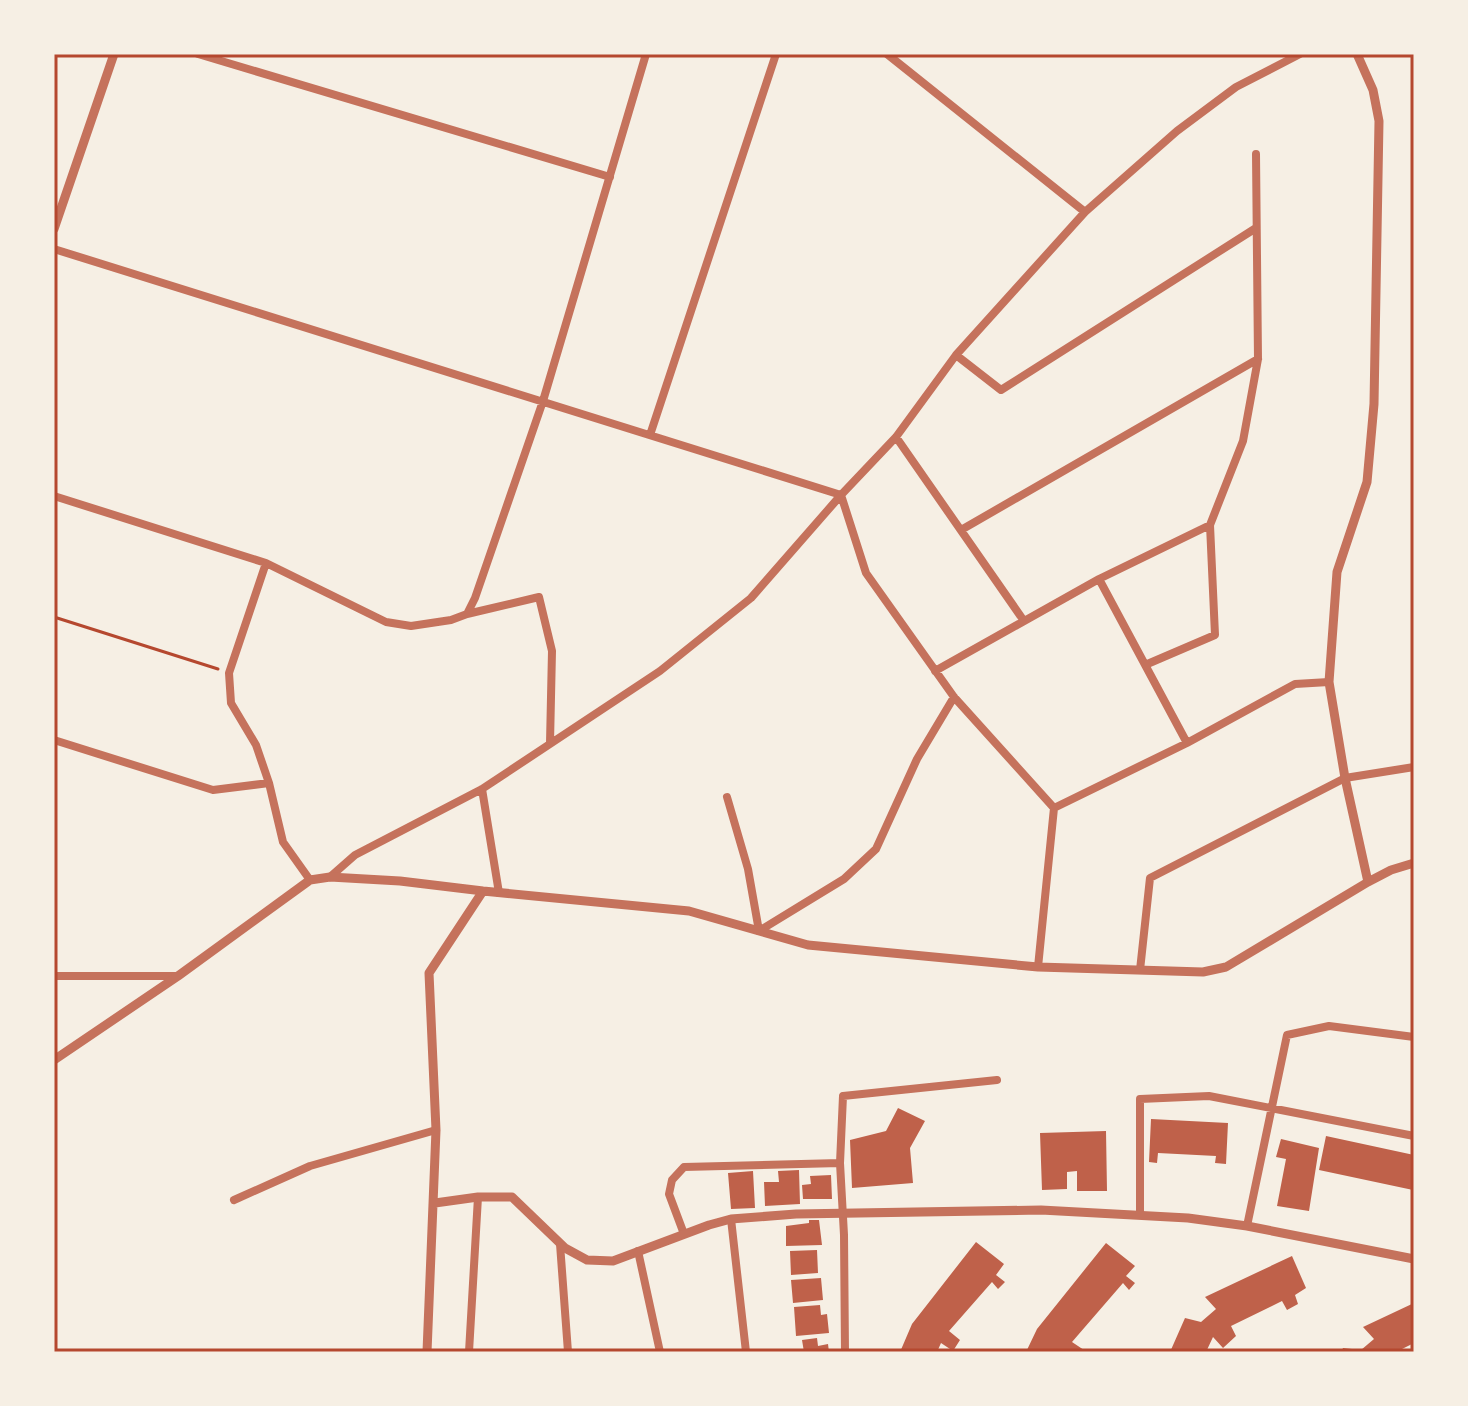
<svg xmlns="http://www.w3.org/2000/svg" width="1468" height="1406" font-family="Helvetica,sans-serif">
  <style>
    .building { fill: #bf614a }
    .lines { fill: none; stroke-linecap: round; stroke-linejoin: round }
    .path { stroke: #b5482f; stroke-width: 3 }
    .minor { stroke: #c5725c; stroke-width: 8 }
    .tertiary { stroke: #c5725c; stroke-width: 9 }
    .neatline { fill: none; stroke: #b5482f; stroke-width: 3 }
  </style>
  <rect width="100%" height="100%" fill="#f6efe4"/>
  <path class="building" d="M898 1108 925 1121 910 1148 913 1183 852 1188 850 1140 886 1131Z
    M1151 1119 1228 1123 1226 1164 1215 1163 1216 1156 1158 1153 1157 1163 1149 1162Z
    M1106 1131 1107 1191H1077V1171L1067 1172V1189L1042 1190 1040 1133Z
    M1326 1136 1414 1155 1413 1190 1319 1170Z
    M1281 1139 1319 1148 1309 1211 1277 1206 1286 1159 1276 1157Z
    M799 1170 800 1204 765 1206 764 1182H779L778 1171Z
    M753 1171 755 1208 731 1209 728 1173Z
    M831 1175 832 1199H803L802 1185 811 1184 810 1176Z
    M809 1220H819L822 1245 786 1246V1226L809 1223Z
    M976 1242 1004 1264 996 1275 1005 1282 998 1289 992 1282 949 1331 960 1340 953 1351 941 1343 937 1352H900L912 1324Z
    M1106 1243 1135 1266 1126 1276 1135 1283 1129 1290 1123 1283 1072 1342 1087 1352H1026L1037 1329Z
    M817 1250 818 1273 791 1275 790 1251Z
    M1292 1256 1306 1288 1295 1295 1298 1304 1287 1310 1282 1301 1231 1326 1236 1336 1223 1348 1213 1337 1206 1352H1170L1185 1318 1201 1322 1216 1309 1205 1297Z
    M821 1278 823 1300 793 1303 791 1280Z
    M1414 1303V1343L1396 1352H1341L1343 1348 1361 1350 1374 1339 1363 1327Z
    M820 1305 821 1315 827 1314 829 1333 796 1336 794 1307Z
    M817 1338 818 1346 828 1344 829 1352H804L802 1340Z"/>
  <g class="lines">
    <path class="path" d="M54 617 218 669"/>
    <path class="minor" d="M198 54 610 177
      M887 54 1085 212
      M54 249 841 495
      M956 355 1001 390 1256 228
      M650 435 776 54
      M896 437 1024 621
      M841 495 866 573 954 697 1054 808 1038 967
      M54 496 266 563 386 622 411 626 451 620 467 614 475 598 543 401 646 54
      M961 530 1258 359
      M266 563 229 673 231 703 256 745 269 783 283 842 310 880
      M1099 579 1187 743
      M467 614 539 597 552 651 550 743
      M1145 665 1215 635 1210 525 1243 441 1258 359 1256 154
      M935 671 1099 579 1210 525
      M54 740 213 790 269 783
      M482 789 499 893
      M727 797 748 869 759 931 844 879 876 849 917 759 954 697
      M1054 808 1187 743 1295 684 1329 682
      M330 877 355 855 482 789 660 671 751 598 841 495 896 437 956 355 1085 212 1177 131 1236 87 1300 54
      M1140 970 1150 878 1345 778 1414 767
      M54 976H177
      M234 1200 310 1166 436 1130
      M1140 1215V1099L1209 1096 1414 1136
      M731 1219 746 1352
      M1247 1226 1287 1035 1329 1026 1414 1037
      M684 1234 669 1194 672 1180 684 1167 840 1163
      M560 1244 568 1352
      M638 1251 660 1352
      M469 1352 478 1197
      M845 1352 844 1235 840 1163 843 1096 997 1080"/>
    <path class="tertiary" d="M1357 54 1373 90 1379 121 1374 404 1367 482 1337 572 1329 682 1345 778 1368 882
      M54 229 114 54
      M54 1060 178 976 310 880 330 877 400 881 483 891 689 911 808 945 1038 967 1203 972 1226 967 1368 882 1391 870 1414 863
      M435 1203 478 1197H512L565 1248 587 1260 613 1261 709 1225 731 1219 796 1214 1041 1210 1188 1218 1247 1226 1414 1259
      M427 1352 436 1130 429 973 483 891"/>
  </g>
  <rect width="1468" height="1406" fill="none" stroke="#f6efe4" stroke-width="112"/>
  <rect x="56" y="56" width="1356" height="1294" class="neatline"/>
</svg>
